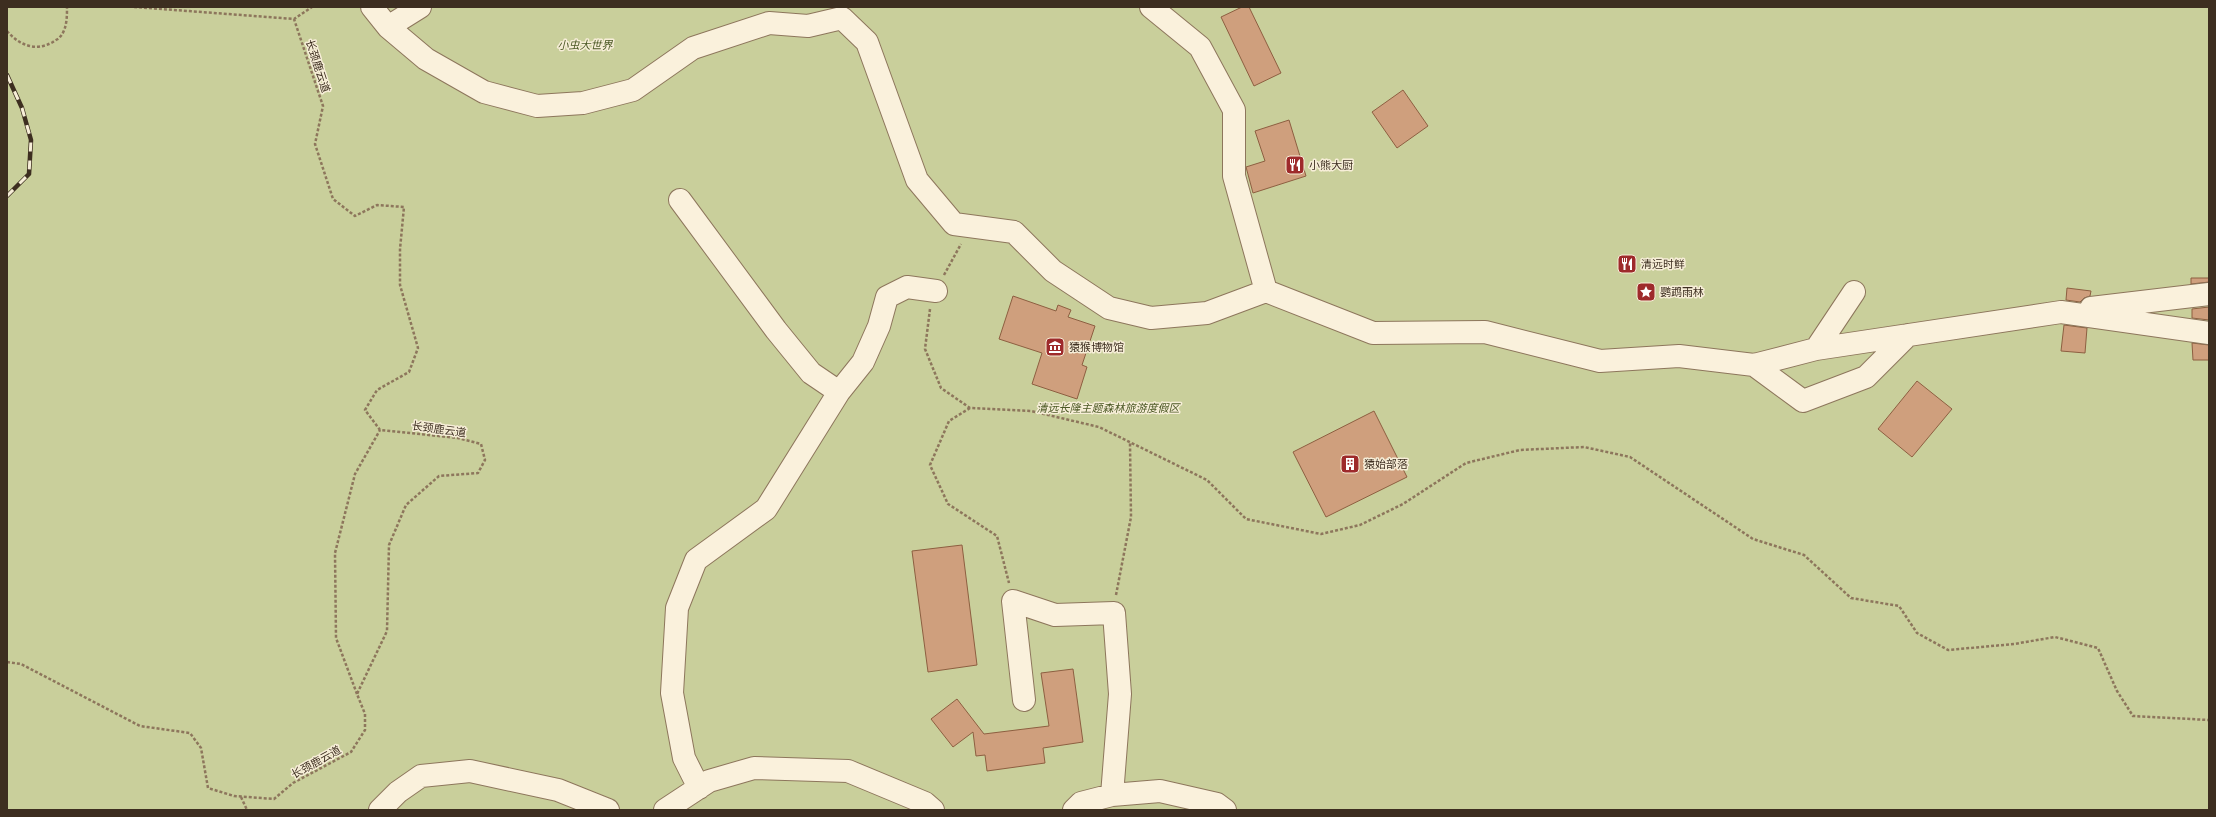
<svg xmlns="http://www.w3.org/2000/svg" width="2216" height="817" font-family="Merriweather,'Noto Sans SC',serif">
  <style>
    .green { fill: #c9cf9b }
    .building { fill: #cf9f7d; stroke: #8d5f41 }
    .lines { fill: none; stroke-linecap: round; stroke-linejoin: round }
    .minor-casing { stroke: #8d765c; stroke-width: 24 }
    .path { stroke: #8d765c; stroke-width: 2.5; stroke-dasharray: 3 2; stroke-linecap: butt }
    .minor { stroke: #faf1dc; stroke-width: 22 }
    .rail-casing { stroke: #3d2e20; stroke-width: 4.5 }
    .rail { stroke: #f7eed8; stroke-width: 3; stroke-dasharray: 9; stroke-linecap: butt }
    .labels { text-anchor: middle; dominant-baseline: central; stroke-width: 3; stroke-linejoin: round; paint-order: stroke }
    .park-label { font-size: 11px; font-style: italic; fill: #4d5a26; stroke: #f7eed8 }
    .street-label { font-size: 11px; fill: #3d2e20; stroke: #f7eed8 }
    .poi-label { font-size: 11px; fill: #3d2e20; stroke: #f7eed8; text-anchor: start }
  </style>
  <rect width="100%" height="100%" fill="#f0e4c8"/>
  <path class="green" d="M7 7H2209V810H7Z"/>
  <path class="building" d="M1242 7H1249L1281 73 1254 86 1221 17Z
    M1403 90 1428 126 1397 148 1372 112Z
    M1289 120 1306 176 1253 193 1246 167 1265 161 1255 131Z
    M2191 278H2209V282L2191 284Z
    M2067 288 2091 291 2090 296 2084 298 2080 302 2066 300Z
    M1013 296 1056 311 1058 305 1071 310 1068 317 1095 326 1082 365 1087 367 1077 399 1032 384 1042 353 999 339Z
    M2209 307V320L2192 318V309Z
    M2064 325 2087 328 2085 353 2061 351Z
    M2192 343 2209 345V360H2193Z
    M1917 381 1952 409 1912 457 1878 429Z
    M1374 411 1407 477 1326 517 1293 452Z
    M962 545 977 665 928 672 912 551Z
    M1073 669 1083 742 1043 748 1045 763 987 771 985 755 976 756 973 732 953 747 931 719 957 699 984 734 1049 726 1041 673Z"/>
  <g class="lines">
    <g class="minor-casing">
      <path id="minor" d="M372 7 388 27 426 59 484 92 537 106 583 103 633 90 693 48 769 23 808 26 842 18 867 42 917 180 954 224 1014 232 1053 271 1109 308 1151 318 1207 313 1266 291
        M1151 7 1200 47 1234 110V176L1266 291 1373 333 1485 332 1600 361 1679 356 1754 365 1816 349 2061 312 2209 333
        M388 27 420 7
        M680 200 776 330 811 373 839 392 766 509 696 560 677 608 672 693 684 758 699 788
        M2091 308 2209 294
        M1816 349 1854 292
        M1754 365 1803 401 1866 377 1908 335
        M839 392 863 362 879 326 887 297 907 287 936 291
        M1024 700 1013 601 1055 615 1114 613 1120 694 1112 795
        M380 810 398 792 421 776 470 771 558 790 608 810
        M665 810 709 781 754 768 848 771 925 803 933 810
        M1074 810 1081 803 1112 795 1160 791 1217 804 1225 810"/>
    </g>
    <path class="path" d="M134 7 294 19 312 7
      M7 31C19 45 35 52 53 42 55 40 59 39 60 37 67 29 67 17 67 7
      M944 275 961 244
      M930 309 925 349 941 388 970 408 1031 411 1099 427 1207 480 1246 519 1321 534 1360 525 1403 504 1466 463 1520 450 1584 447 1630 457 1753 539 1804 555 1851 598 1899 606 1917 633 1948 650 2014 644 2055 637 2098 648 2117 691 2133 716 2209 720
      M970 408 949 421 930 465 948 504 997 536 1009 583
      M1116 595 1131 517 1130 443
      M7 662 21 664 140 726 190 733 201 748 208 788 234 796 274 799 293 783 351 752 365 730V714L357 694 387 631 389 545 406 505 439 476 478 473 485 460 481 444 458 438 380 430 365 410 377 390 409 372 418 348 400 285V249L404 207 377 205 355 216 333 199 315 144 323 106 294 19
      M357 694 336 638 335 553 355 474 380 430
      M241 797 247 810"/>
    <use href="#minor" class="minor"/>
    <g class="rail-casing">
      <path id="rail" d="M7 75 22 108 31 140 29 174 7 196"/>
    </g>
    <use href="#rail" class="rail"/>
  </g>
  <defs>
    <g id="restaurant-square" transform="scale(1)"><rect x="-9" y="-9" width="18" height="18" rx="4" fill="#9e2a2b" stroke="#f7eed8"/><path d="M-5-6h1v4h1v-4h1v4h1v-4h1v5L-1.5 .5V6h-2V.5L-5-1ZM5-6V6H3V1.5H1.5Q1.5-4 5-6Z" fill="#fff"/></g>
    <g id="sight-square" transform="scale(1)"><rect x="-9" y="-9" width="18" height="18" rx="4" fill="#9e2a2b" stroke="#f7eed8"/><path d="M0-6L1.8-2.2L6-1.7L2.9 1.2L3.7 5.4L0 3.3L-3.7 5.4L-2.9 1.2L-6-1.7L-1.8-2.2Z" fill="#fff"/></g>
    <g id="museum-square" transform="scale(1)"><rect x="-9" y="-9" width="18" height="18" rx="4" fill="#9e2a2b" stroke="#f7eed8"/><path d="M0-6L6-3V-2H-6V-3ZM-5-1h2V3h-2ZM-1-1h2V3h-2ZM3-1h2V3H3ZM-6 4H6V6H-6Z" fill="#fff"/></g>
    <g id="building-square" transform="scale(1)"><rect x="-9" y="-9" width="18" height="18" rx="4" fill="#9e2a2b" stroke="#f7eed8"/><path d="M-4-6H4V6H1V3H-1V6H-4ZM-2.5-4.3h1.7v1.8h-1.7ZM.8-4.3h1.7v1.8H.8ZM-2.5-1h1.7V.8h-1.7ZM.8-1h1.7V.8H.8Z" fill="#fff"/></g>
  </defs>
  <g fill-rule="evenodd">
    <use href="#restaurant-square" x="1295" y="165"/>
    <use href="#restaurant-square" x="1627" y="264"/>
    <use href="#sight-square" x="1646" y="292"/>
    <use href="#museum-square" x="1055" y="347"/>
    <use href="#building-square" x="1350" y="464"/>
  </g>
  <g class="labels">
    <g class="park-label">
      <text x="585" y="45">小虫大世界</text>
      <text x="1108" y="408">清远长隆主题森林旅游度假区</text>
    </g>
    <g class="street-label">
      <text transform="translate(318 66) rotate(72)">长颈鹿云道</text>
      <text transform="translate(439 429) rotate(8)">长颈鹿云道</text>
      <text transform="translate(316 762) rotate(-29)">长颈鹿云道</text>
    </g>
    <g class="poi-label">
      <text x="1309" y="165">小熊大厨</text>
      <text x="1641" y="264">清远时鲜</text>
      <text x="1660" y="292">鹦鹉雨林</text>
      <text x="1069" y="347">猿猴博物馆</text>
      <text x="1364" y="464">猿始部落</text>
    </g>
  </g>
  <rect width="2216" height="817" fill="none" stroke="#3d2e20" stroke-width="16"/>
</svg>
